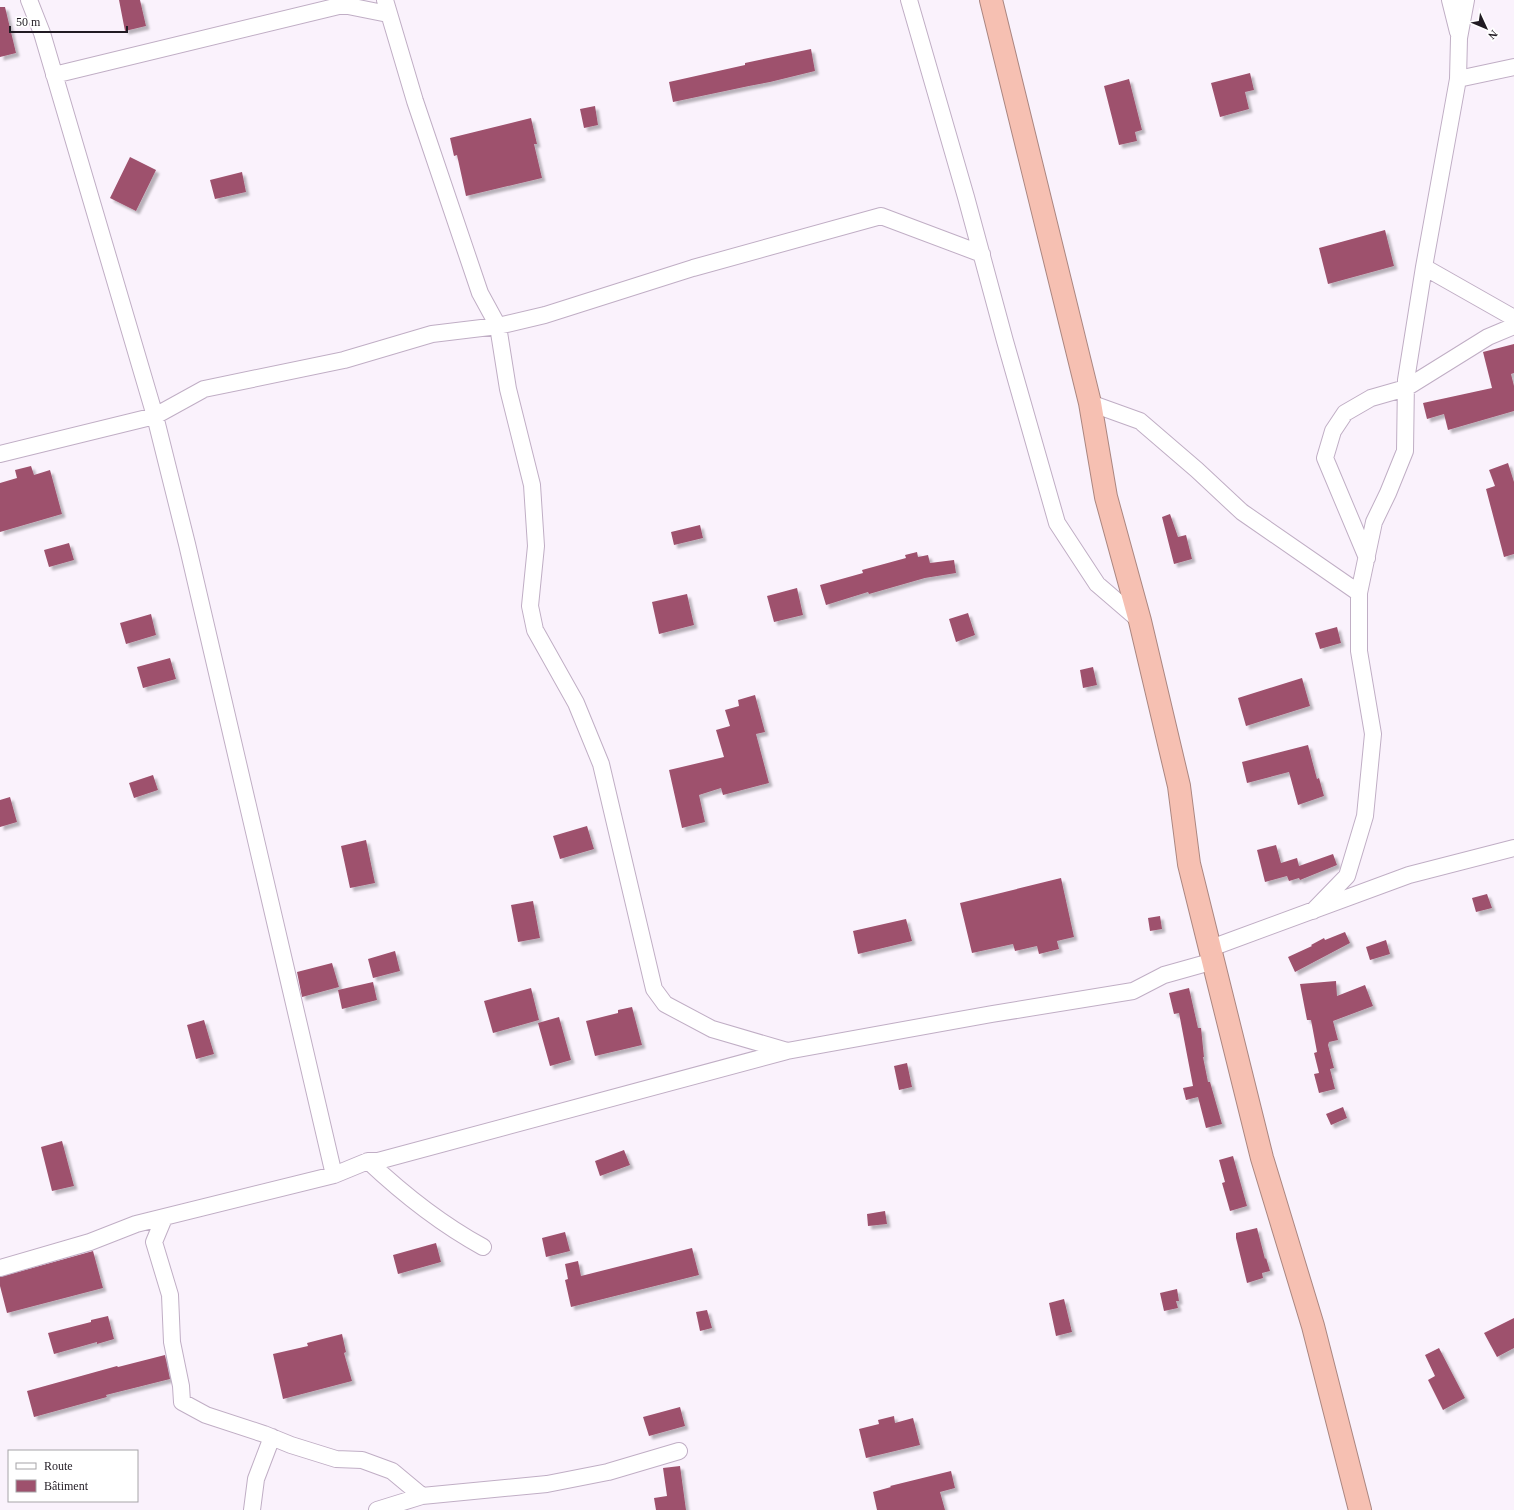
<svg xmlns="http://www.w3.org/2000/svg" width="1514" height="1510" font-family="Georgia,serif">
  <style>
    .building { fill: #9e516d; filter: url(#shadow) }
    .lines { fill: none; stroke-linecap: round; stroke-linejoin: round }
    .street-casing { stroke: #c0aec5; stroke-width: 18 }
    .highway-casing { stroke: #ab8680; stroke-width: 24 }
    .street { stroke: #fff; stroke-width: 16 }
    .highway { stroke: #f6c0b2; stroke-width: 22 }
  </style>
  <defs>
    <filter id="shadow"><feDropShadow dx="3.5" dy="3.5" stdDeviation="1" flood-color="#0004"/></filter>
  </defs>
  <rect width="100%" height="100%" fill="#faf2fc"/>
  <path class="building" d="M119 0H140L146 26 125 31Z
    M0 7H5L16 53 0 57Z
    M811 49 815 71 770 82 749 86 673 102 669 82 745 65V63Z
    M1250 73 1254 90 1245 92 1249 109 1220 117 1211 83Z
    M1129 79 1142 130 1135 132 1137 141 1119 145 1104 86Z
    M595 106 598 125 584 128 580 109Z
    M531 118 537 144H534L542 178 466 196 457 155 454 156 450 138Z
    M130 157 156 170 136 211 110 198Z
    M242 172 246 192 215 199 210 180Z
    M1385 230 1394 266 1328 284 1319 248Z
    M1514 344V373L1511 374 1514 386V411L1448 430 1444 414 1427 419 1423 403 1492 388 1483 352Z
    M1508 463 1514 482V554L1504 557 1486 489 1495 486 1489 470Z
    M31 466 34 475 50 470 62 514 0 532V483L17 478 15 470Z
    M1170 514 1178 537 1186 535 1192 559 1174 564 1162 517Z
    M700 525 703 538 674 545 671 532Z
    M69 543 74 560 49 567 44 550Z
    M917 552 918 557 928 555 930 563 954 560 956 573 925 578 869 594 868 592 826 605 820 585 863 573 862 570 906 558 905 555Z
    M797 588 803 615 774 622 767 596Z
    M687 594 694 625 659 634 652 602Z
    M968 613 975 635 956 642 949 619Z
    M151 614 156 635 126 644 120 623Z
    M1337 627 1341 643 1320 649 1315 633Z
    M170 658 176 679 143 688 137 667Z
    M1093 667 1097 685 1083 688 1080 670Z
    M1302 678 1310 706 1246 726 1238 698Z
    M755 695 765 732 756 734 769 783 723 795 721 788 699 795 705 822 682 828 669 770 724 757 716 730 730 726 725 710 739 706 738 700Z
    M1308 745 1317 779 1319 778 1324 796 1298 805 1289 772 1247 783 1242 762Z
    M153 775 158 790 134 798 129 783Z
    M10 797 17 822 0 827V800Z
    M587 826 594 849 560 859 553 836Z
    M366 840 375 883 350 888 341 846Z
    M1276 845 1281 863 1297 858 1299 866 1333 854 1337 865 1300 880 1299 878 1289 881 1287 876 1265 882 1257 850Z
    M1061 878 1074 937 1057 941 1059 949 1039 954 1037 946 1015 951 1013 944 972 953 960 903Z
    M1487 894 1492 908 1476 912 1472 898Z
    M533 901 540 938 518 942 511 905Z
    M1160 916 1162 929 1150 931 1148 918Z
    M906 919 912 941 858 954 853 931Z
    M1345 932 1350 943 1295 972 1288 957 1312 946 1311 945 1324 938 1325 940Z
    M1386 940 1390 954 1370 960 1366 947Z
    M395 951 400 971 373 978 368 959Z
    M332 963 339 987 302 997 297 972Z
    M1336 981 1337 996 1365 985 1373 1006 1333 1021 1338 1040 1329 1042 1328 1045 1334 1068 1330 1069 1335 1089 1319 1093 1314 1074 1319 1073 1314 1053 1317 1052 1311 1020H1307L1300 984Z
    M373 982 377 1000 342 1009 338 990Z
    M531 988 539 1020 493 1033 484 1001Z
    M1189 988 1198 1028H1201L1204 1057H1203L1208 1082H1210L1222 1124 1206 1128 1198 1097 1186 1100 1183 1088 1193 1086 1179 1013 1174 1014 1169 993Z
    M632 1007 642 1045 595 1056 586 1021 618 1013V1010Z
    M559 1017 571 1060 550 1066 538 1023Z
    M204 1020 214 1054 196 1059 187 1025Z
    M907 1063 912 1087 899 1090 894 1066Z
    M1343 1107 1347 1118 1331 1125 1326 1114Z
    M62 1141 74 1186 52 1191 41 1147Z
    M624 1150 630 1165 600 1176 595 1161Z
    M1233 1156 1247 1206 1230 1211 1222 1183 1225 1182 1219 1160Z
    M885 1211 887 1224 868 1226 867 1214Z
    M1257 1228 1265 1259 1266 1258 1270 1271 1262 1273 1263 1278 1247 1283 1236 1238V1233Z
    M565 1232 570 1251 546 1257 542 1238Z
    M436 1243 441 1262 398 1274 393 1255Z
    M692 1248 699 1275 571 1307 565 1280 568 1279 565 1264 578 1261 581 1276Z
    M93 1251 103 1288 7 1313 0 1286V1277Z
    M1177 1289 1179 1301H1176L1178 1308 1164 1311 1160 1293Z
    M1064 1299 1072 1332 1056 1336 1049 1303Z
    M707 1310 712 1328 700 1331 696 1312Z
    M108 1316 114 1339 97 1344V1342L54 1354 48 1333 91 1322V1320Z
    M1514 1318V1348L1497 1357 1484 1333Z
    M342 1334 346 1352 344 1353 352 1381 283 1399 273 1354 308 1346 307 1343Z
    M1439 1348 1465 1398 1443 1410 1428 1380 1435 1376 1425 1355Z
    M165 1355 170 1379 106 1395 107 1397 34 1417 27 1391 117 1366 118 1367Z
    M680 1407 685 1426 649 1436 643 1417Z
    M894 1416 895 1423 913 1418 920 1445 866 1458 859 1429 879 1424 878 1420Z
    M680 1466 686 1510H656L654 1498 667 1496 663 1468Z
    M951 1471 955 1488 940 1492 945 1510H877L873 1492 891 1487 890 1486Z"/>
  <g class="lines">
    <g class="street-casing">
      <path id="street" d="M29 0 42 33 155 416 187 544 334 1175
        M385 0 415 101 480 293 498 326 508 389 532 485 536 546 530 606 535 630 576 703 601 764 654 989 665 1004 712 1029 787 1051
        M909 0 966 197 1005 341 1057 523 1097 584 1140 621
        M1450 0 1458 32
        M54 75 343 5 388 14
        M1458 79 1514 67
        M1424 267 1514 318
        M1090 403 1140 421 1197 470 1242 512 1359 593
        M0 454 155 416 204 389 344 360 432 334 498 326 545 315 693 268 881 216 982 254
        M1367 558 1325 458 1333 431 1345 413 1371 398 1406 388 1488 337 1514 326
        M1313 911 1347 876 1365 816 1373 734 1359 651V593L1374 522 1388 493 1405 451 1406 380 1424 267 1458 79 1459 38 1466 0
        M1211 948 1409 875 1514 848
        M368 1161C403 1194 441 1224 483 1247
        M164 1218 154 1242 170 1295 172 1342 181 1386 182 1402 206 1415 264 1434 291 1445 336 1459 362 1460 392 1471 422 1496
        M0 1268 90 1242 136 1224 334 1175 368 1161H378L787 1051 992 1014 1133 991 1164 975 1214 961
        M252 1510 256 1479 272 1437
        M377 1510 422 1496 547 1484 608 1472 679 1451"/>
    </g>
    <g class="highway-casing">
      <path id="highway" d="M991 0 1090 403 1106 497 1140 621 1179 786 1189 864 1262 1158 1313 1326 1360 1510"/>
    </g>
    <use href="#street" class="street"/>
    <use href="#highway" class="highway"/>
  </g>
  <rect x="8" y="1450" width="130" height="52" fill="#ffffff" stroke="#a6a4a7"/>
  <rect x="16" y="1463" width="20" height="6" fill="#ffffff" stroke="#a6a4a7"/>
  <text x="44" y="1470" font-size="12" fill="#211b23">Route</text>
  <rect x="16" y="1480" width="20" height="12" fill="#9e516d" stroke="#a6a4a7"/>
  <text x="44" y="1490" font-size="12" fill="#211b23">Bâtiment</text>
  <g transform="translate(1486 28) rotate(134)" stroke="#ffffff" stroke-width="3" paint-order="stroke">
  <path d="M0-3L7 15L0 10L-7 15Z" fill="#211b23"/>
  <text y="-6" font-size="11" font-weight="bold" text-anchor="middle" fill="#211b23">N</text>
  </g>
  <path d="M10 26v6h117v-6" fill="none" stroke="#211b23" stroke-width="2"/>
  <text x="16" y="26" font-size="12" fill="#211b23" stroke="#ffffff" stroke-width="3" paint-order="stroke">50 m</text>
</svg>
